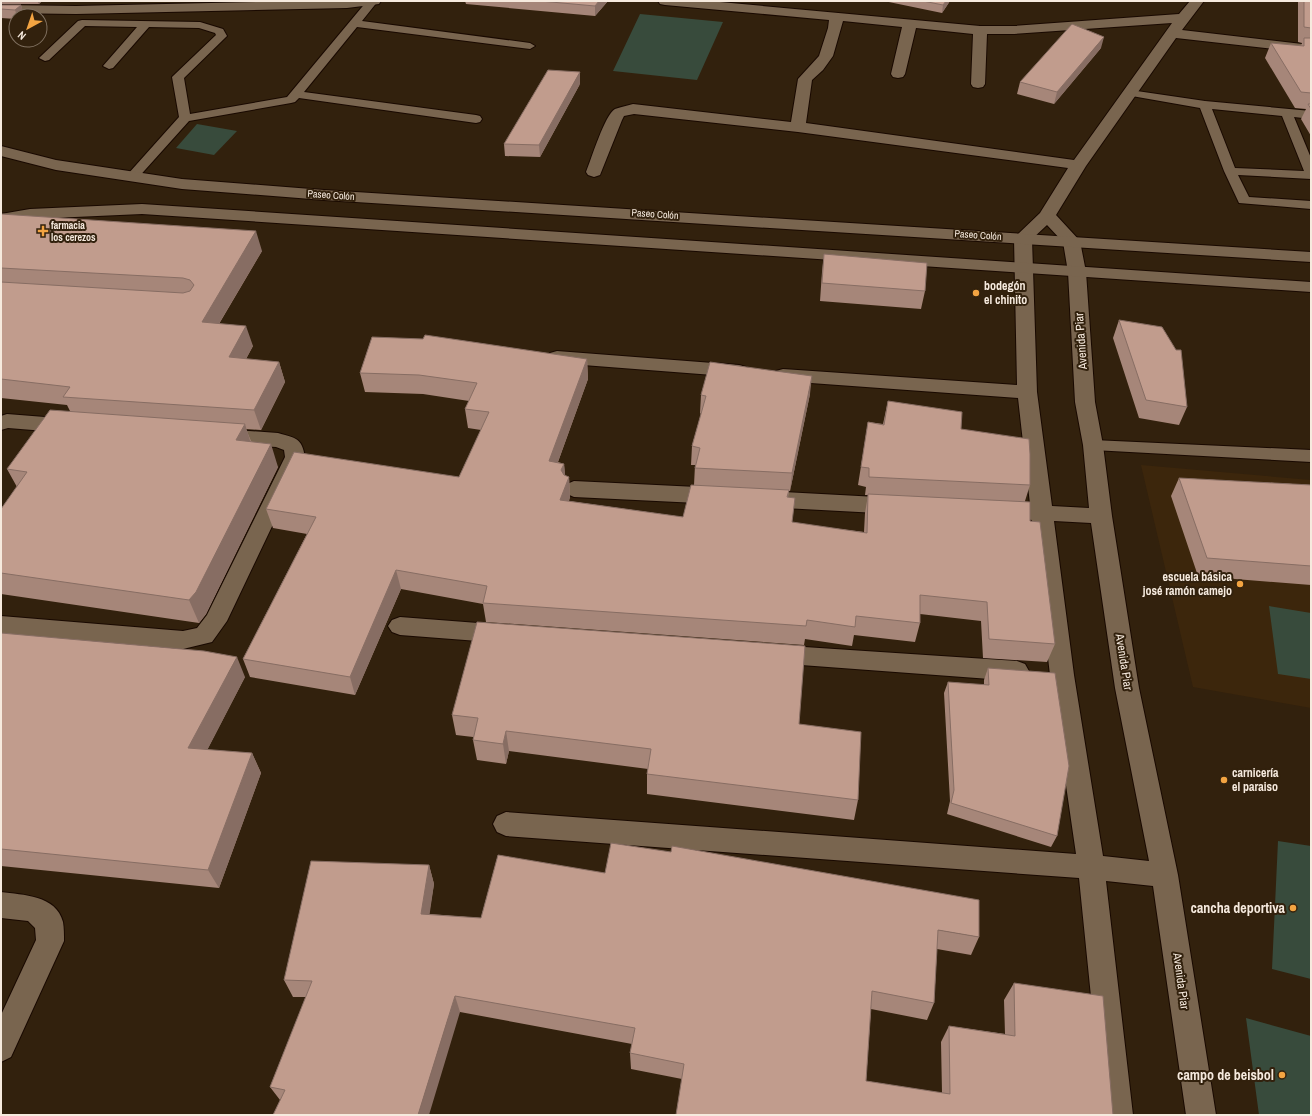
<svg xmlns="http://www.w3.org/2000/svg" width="1312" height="1116" font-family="'Archivo Narrow',sans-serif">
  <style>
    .built { fill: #3c260c }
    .green { fill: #384b3c }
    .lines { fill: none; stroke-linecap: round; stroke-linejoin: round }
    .lane-casing { stroke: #190900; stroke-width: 2 }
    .street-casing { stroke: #190900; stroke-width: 2 }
    .secondary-casing { stroke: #190900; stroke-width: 2 }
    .lane { fill: #79654f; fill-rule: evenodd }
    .street { fill: #79654f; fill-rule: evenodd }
    .secondary { fill: #79654f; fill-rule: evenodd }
    .wall { fill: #a68679 }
    .shaded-wall { fill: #876d63 }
    .building { fill: #c19c8d; stroke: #876d63 }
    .poi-dot { fill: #f3a442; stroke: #32210d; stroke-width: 1.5 }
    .labels { text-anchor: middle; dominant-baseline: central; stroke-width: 4; stroke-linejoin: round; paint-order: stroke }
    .far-street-label { font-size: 10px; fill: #f6eade; stroke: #32210d }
    .far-poi-label { font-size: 10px; font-weight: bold; fill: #f6eade; stroke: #32210d; text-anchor: start }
    .poi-label { font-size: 12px; font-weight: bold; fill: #f6eade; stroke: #32210d; text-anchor: start }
    .street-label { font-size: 12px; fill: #f6eade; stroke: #32210d }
    .near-poi-label { font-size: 14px; font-weight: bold; fill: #f6eade; stroke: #32210d; text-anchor: end }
  </style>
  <rect width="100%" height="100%" fill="#32210d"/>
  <path class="built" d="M1141 465 1311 480V708L1193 687Z"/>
  <path class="green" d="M640 14 723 22 697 80 613 71Z
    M197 124 237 131 214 155 176 148Z
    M1269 606 1311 613V679L1278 674Z
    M1278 841 1311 846V979L1272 969Z
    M1246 1018 1311 1036V1115H1259Z"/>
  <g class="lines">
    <g class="lane-casing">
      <path id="lane" d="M367 1H378L362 21 530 43 535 46 530 49 357 27 304 92 476 115 480 116 482 119 480 122 476 123 299 98 295 102 291 103 189 121 136 180H128L126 177 128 174 179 117 172 77 216 35 215 33 199 28 149 27 113 68 109 69 103 66 137 27 85 26 49 60 45 61 39 58 78 21 82 20 200 22 223 29 227 36 184 78 190 114 287 97Z
        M1130 90 1205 101 1311 111V119L1294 117 1311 158V179L1238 175 1249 197 1311 201V209L1239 203 1224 171 1200 108 1126 95 1124 93 1126 91ZM1212 109 1282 116 1304 171 1235 168Z
        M1093 440 1311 450V462L1093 450 1087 449 1085 445 1087 441Z"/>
    </g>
    <g class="street-casing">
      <path id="street" d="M298 1H381L379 4 347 8 76 14 1 13V5L76 6Z
        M658 1H709L980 26H1014L1179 14 1190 1H1204L1182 30 1311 45V53L1176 38 1086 166 1056 215 1080 241 1086 272 1095 402 1103 445 1112 516 1139 688 1178 875 1216 1115H1186L1153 886 1106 881 1133 1115H1103L1079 878 506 836 497 832 493 824 497 816 506 812 1076 854 1050 675 1032 520 1018 518 1015 512 1018 506 1030 504 1018 398 783 381 776 379 773 375 776 371 783 369 1017 385 1014 238 1040 213 1068 168 798 132 634 114 624 116 622 120 600 175 594 177 588 175 586 172C591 160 605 114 615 109 620 107 627 106 633 104L791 122 798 79 819 56 828 28 829 20 665 5 660 4ZM843 21 902 27 891 74 893 77 898 78 903 77 905 74 916 28 973 34 971 84 973 87 978 88 983 87 985 84 987 34H1014L1172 23 1074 160 806 123 812 80 823 70 833 56ZM1047 225 1063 242 1068 272 1075 402 1083 445 1089 508 1052 506 1037 392 1032 239ZM1054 521 1091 523 1115 688 1149 861 1103 856 1074 675Z
        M557 351 739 365 746 367 749 371 746 375 739 377 557 363 550 361 548 357 550 353Z
        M7 414 70 419 77 421 80 426 77 431 70 433 8 428 1 430V416Z
        M220 429 278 433C296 438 302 438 305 457L227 621 212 642 183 649 1 634V616L183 631 197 628 207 615 285 457 284 450 276 447 220 443 213 441 210 436 213 431Z
        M574 481 718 488 725 491 729 496 725 501 718 504 574 497 567 494 564 489 567 484Z
        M765 491 896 498 903 501 907 506 903 511 896 514 765 507 758 504 754 499 758 494Z
        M400 617 504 625 512 627 516 634 512 641 504 643 400 635 392 632 388 626 392 620Z
        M774 645 1017 661 1025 664 1029 671 1025 678 1017 681 774 663 766 661 762 654 766 647Z
        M1 892C23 895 56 895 63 922 64 928 64 935 64 941L11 1057 1 1062V1015L36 940 35 928 28 921 1 918Z"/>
    </g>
    <g class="secondary-casing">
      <path id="secondary" d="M1 146 56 160 182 179 324 190 1311 252V262L324 200 182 189 56 170 1 156Z
        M142 204 1311 282V292L142 214 30 219 1 224V214L30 209Z"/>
    </g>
    <use href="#lane" class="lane"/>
    <use href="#street" class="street"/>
    <use href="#secondary" class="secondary"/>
  </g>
  <path class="wall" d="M1 1H42L39 4H1Z
    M465 1H608L595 16 466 4Z
    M884 1H950L942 13Z
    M1298 1H1311V136L1301 119 1306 109 1295 108 1265 58 1271 43 1301 46 1302 43 1298 42Z
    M1 5H21L24 15 23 16H16V19L1 18Z
    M1101 48 1054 104 1017 94 1020 82Z
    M580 84 540 157 505 156 504 144Z
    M1 214 262 251 219 324 253 346 246 359 279 362 285 382 261 430 246 429 251 441 278 467 206 614 199 623 1 594V509L17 487 7 469 70 411 67 405 1 398Z
    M824 254 925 291 921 309 820 301 822 272Z
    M1119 320 1187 407 1179 425 1139 418 1113 338Z
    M587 359 588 379 558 462 564 464 565 476 569 477 570 497 569 501 683 517 694 485 695 465H691L692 446 701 414 700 413 701 395 810 394 790 491H789L788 497 792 523 864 532 865 513 868 495H865L866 487 858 485 868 422 883 424 888 401 961 429 1030 485 1025 501 1030 521 1055 644 1047 662 983 658 981 621 920 614V623L915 642 854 635 852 646 805 639 804 645 486 622 483 604 401 589 355 695 250 677 243 659 307 534 273 528 266 509 459 477 481 430 468 428 465 409 469 401 423 394 365 392 360 373Z
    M1179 478 1311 485V585L1198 576 1171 496Z
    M1 633 245 677 207 750 252 753 261 773 219 888 1 866Z
    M988 668 1057 836 1051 847 947 814 950 801 944 693 948 682 984 685V680Z
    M452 715 799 724 858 800 854 820 647 794V774L648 769 509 751 506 764 477 760 473 740V737L456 735Z
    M498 855 979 937 971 955 937 949 934 1003 927 1020 871 1009 866 1081 942 1093 941 1042 949 1026 1005 1034 1004 1000 1014 983 1113 1115 682 1079 631 1069 630 1053 632 1044 460 1012 280 1100 270 1087 306 997H293L284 980 429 865 434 884 429 914 481 918Z"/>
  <path class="shaded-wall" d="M37 1H42L39 4Z
    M599 1H608L595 16V6Z
    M946 1H950L942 13 943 5Z
    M21 5 24 15 23 16H17L15 10Z
    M1104 37 1101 48 1054 104 1057 92Z
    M580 72V84L540 157 539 145Z
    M256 231 262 251 208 342 202 322Z
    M246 326 253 346 236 377 229 357Z
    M587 359 588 379 551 481 549 461Z
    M279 362 285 382 261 430 254 410Z
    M812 376 810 394 790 491 792 473Z
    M245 424 252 447 236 440Z
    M271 444 278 467 206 614 199 623 189 600Z
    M564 464 566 483 561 470Z
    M569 477 570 497 562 519 560 500Z
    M396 570 401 589 355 695 350 677Z
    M237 657 245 677 198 768 188 748Z
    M506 731 509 751 506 764 503 744Z
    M252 753 261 773 219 888 208 870Z
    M429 865 434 884 427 932 421 914Z
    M455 996 460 1012 429 1115H418Z"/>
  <path class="building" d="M540 1H599L595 6Z
    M923 1H946L943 5Z
    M1304 1H1311V28L1304 27Z
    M1 5H21L15 10 1 9Z
    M1072 24 1104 37 1057 92 1020 82Z
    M1304 38H1311V93L1301 92 1271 43 1304 46Z
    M548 70 580 72 539 145 504 144Z
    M1308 104H1311V109Z
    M1 214 256 231 202 322 246 326 229 357 279 362 254 410 63 397 70 387 1 379V282L183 293 190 291 194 285 190 280 183 278 1 268Z
    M824 254 927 263 925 291 822 283Z
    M1119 320 1162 327 1176 350H1181L1187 407 1146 400Z
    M425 335 587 359 549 461 564 464 561 470 564 475 569 477 560 500 683 517 691 485 789 490 787 497 795 498 792 522 867 533 868 494 1030 502V521L1040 522 1055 644 989 639 987 602 920 595V623L856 616 855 627 807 620 806 626 483 603 487 586 396 570 350 677 243 659 316 517 266 509 294 452 459 477 489 412 465 409 477 383 419 375 360 373 372 337 423 339Z
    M710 362 812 376 792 473 695 468 700 448 692 446 706 396 701 395Z
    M888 401 962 412 961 429 1029 439 1030 454V485L869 477V468L861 467 868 422 884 425Z
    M50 410 245 424 236 440 271 444 196 592 189 600 1 573V509L27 472 7 469Z
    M1179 478 1311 485V566L1207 558Z
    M477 622 805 646 799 724 861 732 858 800 647 774 651 749 506 731 503 744 473 740 478 718 452 715Z
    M1 633 204 651 237 657 188 748 252 753 208 870 1 849Z
    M988 668 1055 673 1069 766 1057 836 951 803 954 790 948 682 989 685Z
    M611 843 671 852 672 846 979 900V937L938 930 934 1003 872 991 866 1081 950 1094 949 1026 1015 1036 1014 983 1103 996 1113 1115H676L684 1064 630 1053 635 1028 455 996 418 1115H273L285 1090 270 1087 312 981 284 980 311 861 429 865 421 914 481 918 498 855 605 873Z"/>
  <g class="poi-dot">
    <path d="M41 225h4v4h4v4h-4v4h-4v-4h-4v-4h4z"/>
    <circle cx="976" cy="293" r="4"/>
    <circle cx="1240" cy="584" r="4"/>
    <circle cx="1224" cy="780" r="4"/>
    <circle cx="1293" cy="908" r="4"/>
    <circle cx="1282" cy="1075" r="4"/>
  </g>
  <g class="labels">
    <g class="far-street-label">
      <text transform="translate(331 195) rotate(4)">Paseo Colón</text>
      <text transform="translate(655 214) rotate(4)">Paseo Colón</text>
      <text transform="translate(978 235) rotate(4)">Paseo Colón</text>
    </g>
    <g class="far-poi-label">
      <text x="51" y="225">farmacia<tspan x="51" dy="12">los cerezos</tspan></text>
    </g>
    <g class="poi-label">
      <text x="984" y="286">bodegón<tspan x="984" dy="14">el chinito</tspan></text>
      <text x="1232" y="577" text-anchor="end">escuela básica<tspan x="1232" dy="14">josé ramón camejo</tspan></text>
      <text x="1232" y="773">carnicería<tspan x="1232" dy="14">el paraiso</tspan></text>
    </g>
    <g class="street-label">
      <text transform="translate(1081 341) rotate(-94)">Avenida Piar</text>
      <text transform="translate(1124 662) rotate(81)">Avenida Piar</text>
      <text transform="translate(1181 981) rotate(82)">Avenida Piar</text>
    </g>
    <g class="near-poi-label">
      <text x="1285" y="908">cancha deportiva</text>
      <text x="1274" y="1075">campo de beisbol</text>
    </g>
  </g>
  <rect width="1312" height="1116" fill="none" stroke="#f6eade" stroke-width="4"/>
  <g transform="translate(28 28) rotate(220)"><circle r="19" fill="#32210d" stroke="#807161"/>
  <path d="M0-3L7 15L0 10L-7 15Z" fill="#f3a442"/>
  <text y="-6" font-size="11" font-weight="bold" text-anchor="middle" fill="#f6eade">N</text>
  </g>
</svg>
